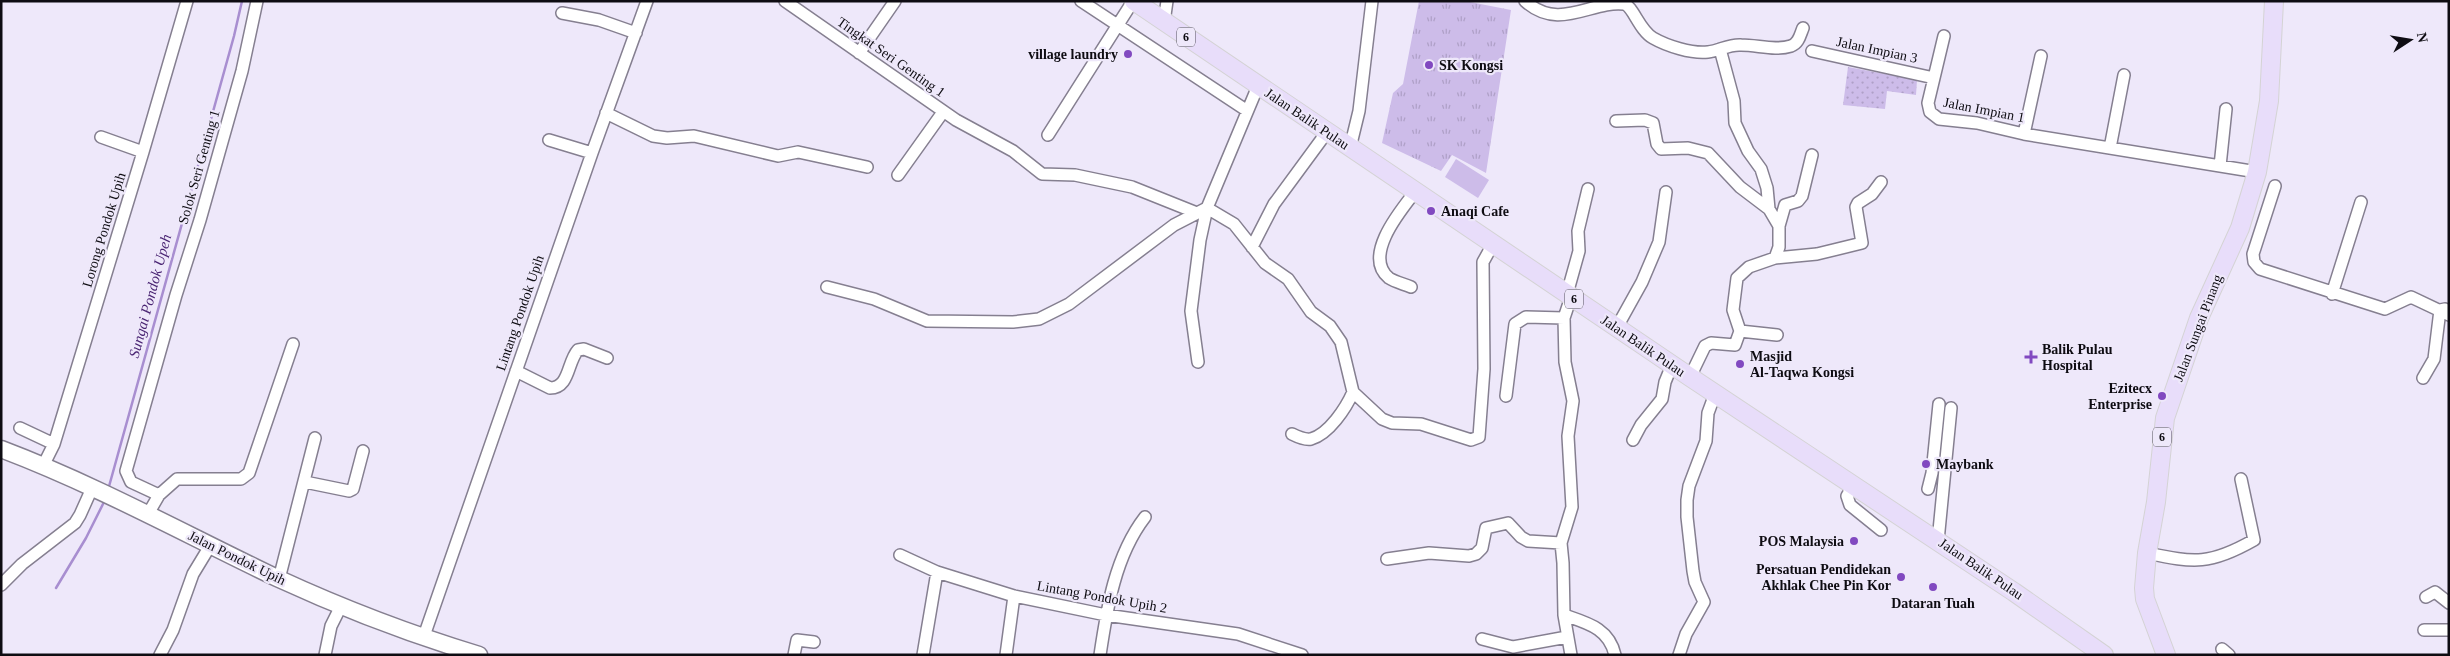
<svg xmlns="http://www.w3.org/2000/svg" width="2450" height="656" font-family="'Times New Roman',serif">
  <style>
    .grass { fill: url(#grass-tufts) }
    .park { fill: url(#park-dots) }
    .pitch { fill: #cdbce9 }
    .lines { fill: none; stroke-linecap: round; stroke-linejoin: round }
    .stream { stroke: #a88ed0; stroke-width: 2.5 }
    .street-casing { stroke: #857f90; stroke-width: 14 }
    .secondary-casing { stroke: #857f90; stroke-width: 19 }
    .primary-casing { stroke: #d4d3d4; stroke-width: 20 }
    .street { stroke: #fff; stroke-width: 11 }
    .secondary { stroke: #fff; stroke-width: 16 }
    .primary { stroke: #e8ddfa; stroke-width: 18 }
    .poi-dot { fill: #8149c0; stroke: #eee8fa; stroke-width: 2 }
    .labels { text-anchor: middle; dominant-baseline: central; stroke-width: 4.5; stroke-linejoin: round; paint-order: stroke }
    .shield { fill: #eee8fa; stroke: #514e58; stroke-width: 1 }
    .shield-label { font-size: 12px; font-weight: bold; fill: #0e0c12 }
    .street-label { font-size: 14px; fill: #0e0c12; stroke: #eee8fa }
    .poi-label { font-size: 14px; font-weight: bold; fill: #0e0c12; stroke: #eee8fa; text-anchor: start }
    .water-label { font-size: 15px; font-style: italic; fill: #4a2573; stroke: #eee8fa }
  </style>
  <defs>
    <pattern id="grass-tufts" width="24" height="20" patternUnits="userSpaceOnUse" patternTransform="scale(1.25)"><rect width="24" height="20" fill="#cdbce9"/><path d="M3 7l-1-3M5 7V3M7 7l1-3M15 17l-1-3M17 17v-4M19 17l1-3" fill="none" stroke="#afa0c7"/></pattern>
    <pattern id="park-dots" width="8" height="8" patternUnits="userSpaceOnUse" patternTransform="scale(1.25)"><rect width="8" height="8" fill="#cdbce9"/><path d="M2 2h.1M6 6h.1" fill="none" stroke="#afa0c7" stroke-width="1.8" stroke-linecap="round"/></pattern>
  </defs>
  <rect width="100%" height="100%" fill="#eee8fa"/>
  <path class="grass" d="M1419 1H1465L1511 10 1486 173 1452 155 1441 171 1382 143 1393 93 1403 84Z"/>
  <path class="park" d="M1848 67 1917 80 1916 95 1887 91 1885 109 1843 105Z"/>
  <path class="pitch" d="M1456 159 1489 180 1478 198 1445 177Z"/>
  <g class="lines">
    <path class="stream" d="M108 490 234 36 242 1
      M56 588 86 538 105 500"/>
    <g class="street-casing">
      <path id="street" d="M785 1 956 120 1013 151 1042 174 1075 175 1132 187 1197 213
        M1081 1 1246 110
        M1525 1C1559 32 1592 0 1624 4 1633 6 1639 30 1653 38 1667 46 1692 54 1708 52 1719 51 1729 44 1741 45 1758 45 1775 51 1791 46 1799 43 1800 35 1803 28
        M562 13 599 20 636 33
        M1164 22 1167 1
        M1944 36 1928 103 1930 112 1939 119 1977 123 2024 134 2257 172
        M1812 51 1934 78
        M859 53 895 1
        M606 113 653 136 667 138 694 136 778 156 798 152 867 167
        M1616 121 1645 120 1653 123 1657 144 1661 149 1688 148 1708 153 1740 187 1769 209
        M2024 134 2041 56
        M1048 135 1133 1
        M101 137 143 152
        M549 140 592 153
        M1350 148 1359 111 1372 1
        M2110 148 2124 75
        M2220 166 2226 109
        M898 175 943 112
        M2275 186 2253 254 2254 262 2260 269 2385 309 2411 297 2449 315
        M1779 226 1785 205 1798 201 1802 196 1812 155
        M1252 247 1274 204 1327 132
        M1775 258 1817 254 1862 243 1856 207 1858 203 1872 194 1881 182
        M827 287 874 299 927 321 1013 322 1039 319 1069 304 1174 225 1207 208 1258 86
        M1411 287C1404 284 1395 282 1389 278 1362 256 1401 210 1415 192
        M1567 294 1579 251 1578 231 1588 189
        M2332 294 2361 202
        M1571 297 1564 318 1565 362 1573 401 1568 436 1572 507 1561 543 1563 563 1564 615 1571 655
        M1617 327 1642 282 1659 242 1666 192
        M1740 331 1777 335
        M1198 362 1191 311 1200 240 1207 208 1234 224 1265 263 1288 279 1311 312 1330 326 1341 342 1353 392 1382 419 1392 423 1421 424 1471 440 1479 437 1484 369 1483 262 1493 244
        M516 371 550 388C570 388 567 362 578 350L584 349 607 358
        M1690 377 1705 346 1711 343 1735 345 1740 331 1733 310 1737 278 1749 267 1775 258 1779 247V226L1769 209 1767 188 1761 169 1748 151 1735 123 1734 101 1720 49
        M2423 378 2434 359 2440 310 2445 309
        M1506 396 1515 324 1526 317 1564 318
        M20 428 54 444
        M1292 434C1298 437 1305 440 1311 439 1329 434 1346 408 1353 392
        M1633 440 1641 425 1662 399 1665 382 1672 365
        M44 464 54 444 143 152 187 1
        M305 482 349 491 353 489 363 451
        M1854 484 1847 496 1850 505 1881 530
        M1928 489 1932 473 1939 404
        M159 495 131 482 126 471 176 295 200 220 242 71 257 1
        M148 514 159 495 177 479H241L249 473 293 344
        M1938 541 1951 408
        M2147 553C2195 563 2210 565 2254 540L2241 479
        M900 555 937 572 1014 596 1106 615 1238 634 1302 655
        M1387 559 1429 553 1469 556 1476 554 1482 548 1486 528 1508 523 1521 537 1528 541 1561 543
        M279 579 315 438
        M1 585 22 564 75 523 80 515 93 486
        M2426 597 2435 592 2449 603
        M1564 615C1587 623 1609 628 1615 655
        M2424 630H2449
        M424 636 592 153 647 1
        M1482 639 1513 647 1567 637
        M2222 649 2229 655
        M160 655 173 630 193 574 210 546
        M325 655 331 626 341 606
        M794 655 797 640 814 642
        M923 655 937 572
        M1006 655 1014 596
        M1100 655C1107 608 1115 556 1145 517
        M1679 655 1686 634 1704 602 1695 582 1693 571 1687 517V500L1689 486 1706 441 1708 413 1715 394"/>
    </g>
    <g class="secondary-casing">
      <path id="secondary" d="M1 449C96 485 185 534 277 578 342 608 410 634 479 655"/>
    </g>
    <g class="primary-casing">
      <path id="primary" d="M1134 1 1690 377 2014 592 2104 655
        M2166 655 2145 599 2144 588 2147 553 2156 502 2165 418 2199 318 2240 228 2257 172 2269 101 2274 1"/>
    </g>
    <use href="#street" class="street"/>
    <use href="#secondary" class="secondary"/>
    <use href="#primary" class="primary"/>
  </g>
  <g class="poi-dot">
    <circle cx="1128" cy="54" r="5"/>
    <circle cx="1429" cy="65" r="5"/>
    <circle cx="1431" cy="211" r="5"/>
    <path d="M2028.5 349.5h5v5h5v5h-5v5h-5v-5h-5v-5h5z"/>
    <circle cx="1740" cy="364" r="5"/>
    <circle cx="2162" cy="396" r="5"/>
    <circle cx="1926" cy="464" r="5"/>
    <circle cx="1854" cy="541" r="5"/>
    <circle cx="1901" cy="577" r="5"/>
    <circle cx="1933" cy="587" r="5"/>
  </g>
  <g class="labels">
    <g class="shield">
      <rect x="1177" y="27.5" width="18" height="19" rx="4"/>
      <rect x="1565" y="289.5" width="18" height="19" rx="4"/>
      <rect x="2153" y="427.5" width="18" height="19" rx="4"/>
    </g>
    <g class="shield-label">
      <text x="1186" y="37">6</text>
      <text x="1574" y="299">6</text>
      <text x="2162" y="437">6</text>
    </g>
    <g class="street-label">
      <text transform="translate(1877 50) rotate(12)">Jalan Impian 3</text>
      <text transform="translate(891 57) rotate(35)">Tingkat Seri Genting 1</text>
      <text transform="translate(1984 110) rotate(11)">Jalan Impian 1</text>
      <text transform="translate(1307 119) rotate(34)">Jalan Balik Pulau</text>
      <text transform="translate(199 167) rotate(-74)">Solok Seri Genting 1</text>
      <text transform="translate(104 230) rotate(-73)">Lorong Pondok Upih</text>
      <text transform="translate(520 313) rotate(-71)">Lintang Pondok Upih</text>
      <text transform="translate(2198 328) rotate(-69)">Jalan Sungai Pinang</text>
      <text transform="translate(1643 346) rotate(34)">Jalan Balik Pulau</text>
      <text transform="translate(237 558) rotate(26)">Jalan Pondok Upih</text>
      <text transform="translate(1981 569) rotate(34)">Jalan Balik Pulau</text>
      <text transform="translate(1102 597) rotate(10)">Lintang Pondok Upih 2</text>
    </g>
    <g class="poi-label">
      <text x="1118" y="54" text-anchor="end">village laundry</text>
      <text x="1439" y="65">SK Kongsi</text>
      <text x="1441" y="211">Anaqi Cafe</text>
      <text x="2042" y="349">Balik Pulau<tspan x="2042" dy="16">Hospital</tspan></text>
      <text x="1750" y="356">Masjid<tspan x="1750" dy="16">Al-Taqwa Kongsi</tspan></text>
      <text x="2152" y="388" text-anchor="end">Ezitecx<tspan x="2152" dy="16">Enterprise</tspan></text>
      <text x="1936" y="464">Maybank</text>
      <text x="1844" y="541" text-anchor="end">POS Malaysia</text>
      <text x="1891" y="569" text-anchor="end">Persatuan Pendidekan<tspan x="1891" dy="16">Akhlak Chee Pin Kor</tspan></text>
      <text x="1933" y="603" text-anchor="middle">Dataran Tuah</text>
    </g>
    <g class="water-label">
      <text transform="translate(150 296) rotate(-75)">Sungai Pondok Upeh</text>
    </g>
  </g>
  <rect width="2450" height="656" fill="none" stroke="#0e0c12" stroke-width="5"/>
  <g transform="translate(2410 40) rotate(78)" stroke="#eee8fa" stroke-width="4" paint-order="stroke">
  <path d="M0-4L9 19L0 12L-9 19Z" fill="#0e0c12"/>
  <text y="-8" font-size="14" font-weight="bold" text-anchor="middle" fill="#0e0c12">N</text>
  </g>
</svg>
